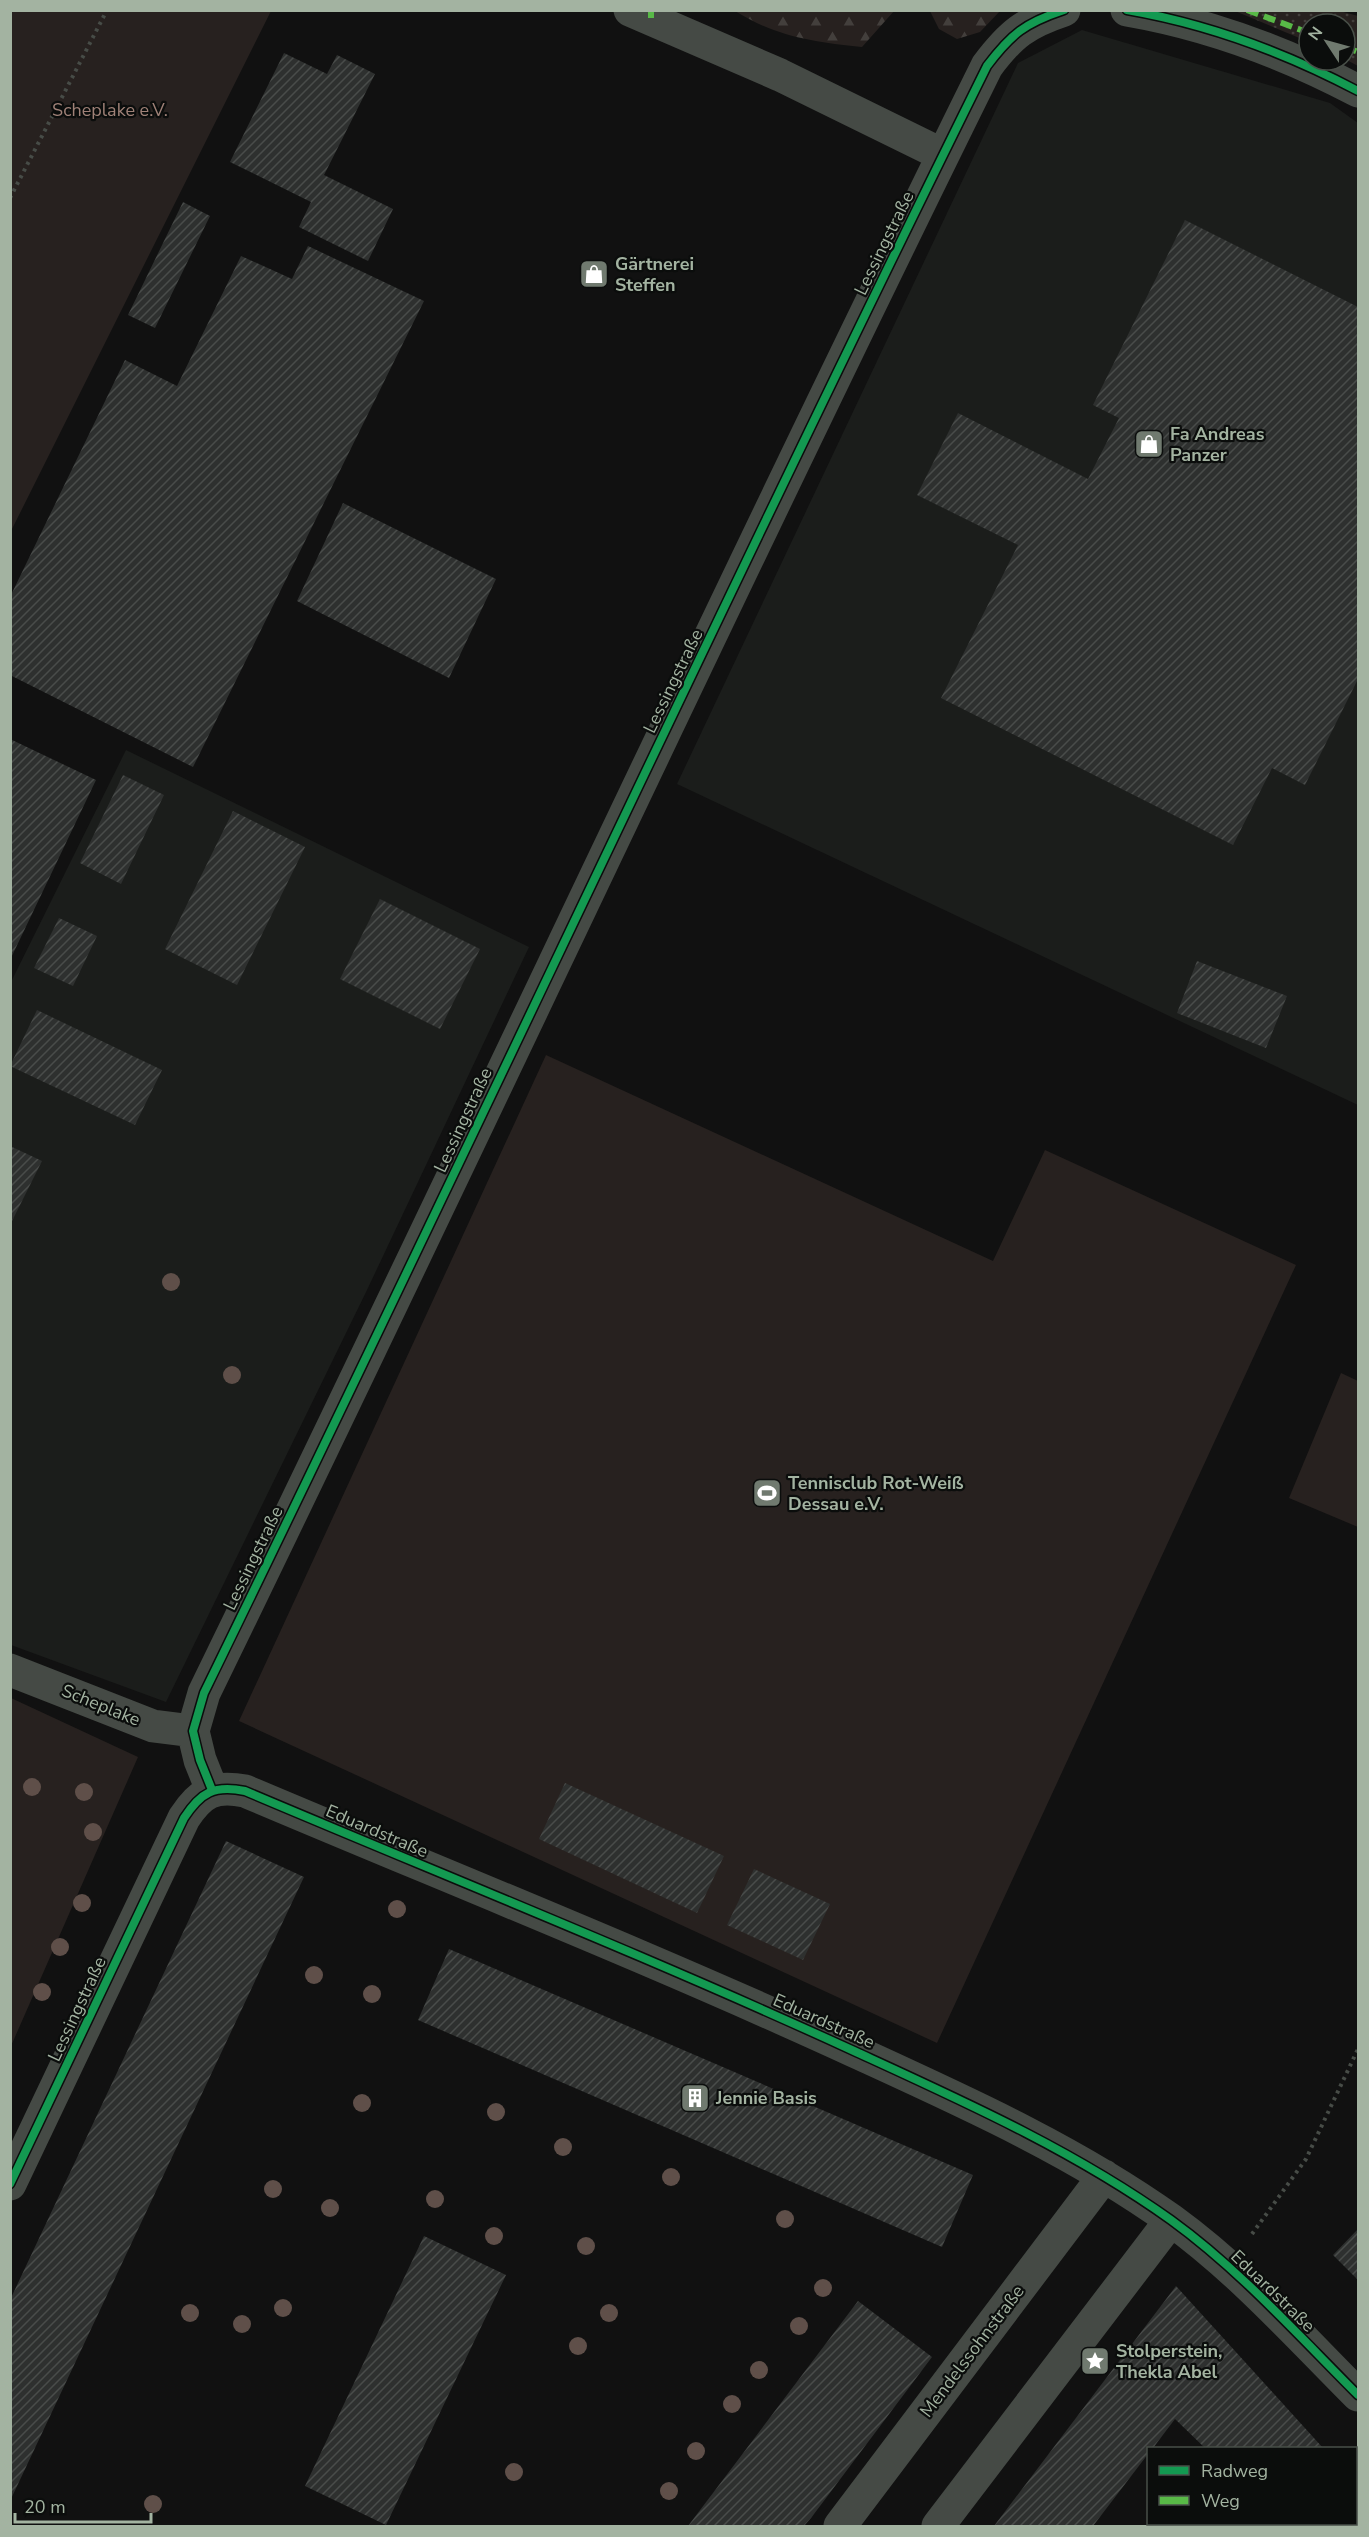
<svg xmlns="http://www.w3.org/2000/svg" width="1369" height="2537" font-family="'Nunito Sans',sans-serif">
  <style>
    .built { fill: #1b1d1b }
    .grass { fill: url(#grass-dots) }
    .forest { fill: url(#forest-firs) }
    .garden { fill: #27211f }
    .building { fill: url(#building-hatch) }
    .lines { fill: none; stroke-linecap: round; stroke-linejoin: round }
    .path { stroke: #474c47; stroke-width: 4; stroke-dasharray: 3 4.5; stroke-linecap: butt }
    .minor { stroke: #454a45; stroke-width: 33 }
    .quiet { stroke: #58b947; stroke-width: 6; stroke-dasharray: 12 6; stroke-linecap: butt }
    .cycleway-casing { stroke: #0b0d0c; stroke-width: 11 }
    .cycleway { stroke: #139951; stroke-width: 8 }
    .tree { fill: #5f4f49 }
    .labels { text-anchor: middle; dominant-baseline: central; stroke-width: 4.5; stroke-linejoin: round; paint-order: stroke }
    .park-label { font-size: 18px; fill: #9f8177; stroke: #0b0d0c }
    .street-label { font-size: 18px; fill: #a3b3a1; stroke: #0b0d0c }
    .poi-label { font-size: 18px; font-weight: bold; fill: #a3b3a1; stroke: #0b0d0c; text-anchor: start }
  </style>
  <defs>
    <pattern id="grass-dots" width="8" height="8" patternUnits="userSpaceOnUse" patternTransform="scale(1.5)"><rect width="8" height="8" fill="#27211f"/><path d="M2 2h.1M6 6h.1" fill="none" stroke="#433f3c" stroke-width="1.8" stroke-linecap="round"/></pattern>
    <pattern id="forest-firs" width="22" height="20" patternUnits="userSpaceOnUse" patternTransform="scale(1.5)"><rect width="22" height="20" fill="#27211f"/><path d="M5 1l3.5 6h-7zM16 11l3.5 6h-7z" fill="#433f3c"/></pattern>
    <pattern id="building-hatch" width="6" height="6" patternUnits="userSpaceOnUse" patternTransform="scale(1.5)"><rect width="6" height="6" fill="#2e302f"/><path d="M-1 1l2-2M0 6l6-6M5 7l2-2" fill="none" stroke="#494c4a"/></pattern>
  </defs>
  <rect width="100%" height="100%" fill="#111"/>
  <path class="built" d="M1082 30 1330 103 1358 123V1105L677 784 1018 63Z
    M126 750 529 947 367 1290 166 1702 11 1645 10 984Z"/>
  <path class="grass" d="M1336 10 1358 16V66L1345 59V24H1309V42L1235 11Z"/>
  <path class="forest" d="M735 11H894L862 47C814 42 777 37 735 11Z
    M930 11H1000L980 32 957 39 939 29Z"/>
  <path class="garden" d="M11 10 271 11 11 531 10 11Z
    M546 1055 993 1261 1045 1150 1296 1265 937 2043 239 1721Z
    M1341 1373 1358 1381V1527L1289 1498Z
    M11 1698 138 1757 11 2046Z"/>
  <path class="building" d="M284 53 327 74 337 55 375 74 324 175 393 209 368 261 299 227 311 202 230 162Z
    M183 202 210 216 155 328 128 315Z
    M1185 220 1358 307V679L1305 785 1272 768 1233 845 941 698 1018 545 917 495 958 413 1088 479 1119 418 1093 405Z
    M308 246 424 301 193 767 10 675V597L125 360 177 386 241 256 292 279Z
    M343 503 496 579 449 678 297 601Z
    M10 739 96 780 10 960Z
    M123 775 164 795 121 884 80 863Z
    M233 811 305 847 237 985 165 949Z
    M380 899 480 949 440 1029 340 979Z
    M59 918 97 936 73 986 34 968Z
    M1197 961 1287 996 1266 1048 1177 1013Z
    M37 1010 162 1070 135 1125 10 1066Z
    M10 1146 42 1161 10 1225Z
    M565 1783 724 1856 697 1913 539 1839Z
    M226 1841 304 1877 10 2501V2300Z
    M754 1869 830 1904 803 1960 727 1925Z
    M449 1949 973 2175 942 2247 418 2020Z
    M1358 2229V2280L1333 2255Z
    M424 2236 506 2275 386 2525 305 2486Z
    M1176 2286 1323 2448H1205L1175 2419 1153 2448H1148V2454L1093 2526H994Z
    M858 2301 932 2357 811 2518 804 2526H688Z
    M1356 2484 1358 2487V2526H1285L1282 2524H1356Z"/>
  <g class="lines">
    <path class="path" d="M10 198 107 10
      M1252 2234 1306 2159 1358 2049"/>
    <path class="minor" d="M630 10 780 75 943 155
      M1127 10C1208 24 1286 53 1358 91
      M10 1670 153 1726 193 1731
      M212 1790 200 1760 193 1731 204 1693C468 1152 720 606 987 66 1011 34 1025 23 1064 10
      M10 2184 184 1818C201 1792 214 1785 245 1791 448 1877 654 1959 854 2051 963 2101 1073 2150 1171 2220 1240 2270 1298 2335 1358 2395
      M840 2526 1104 2176
      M938 2526 1171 2220"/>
    <path class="quiet" d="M651 10V18
      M1247 10 1309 33
      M1345 47 1358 52"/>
    <g class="cycleway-casing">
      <path id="cycleway" d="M1127 10C1208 24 1286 53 1358 91
        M212 1790 200 1760 193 1731 204 1693C468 1152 720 606 987 66 1011 34 1025 23 1064 10
        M10 2184 184 1818C201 1792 214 1785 245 1791 448 1877 654 1959 854 2051 963 2101 1073 2150 1171 2220 1240 2270 1298 2335 1358 2395"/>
    </g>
    <use href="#cycleway" class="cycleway"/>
  </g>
  <g class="tree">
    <circle cx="171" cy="1282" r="9"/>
    <circle cx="232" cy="1375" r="9"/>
    <circle cx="32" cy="1787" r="9"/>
    <circle cx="84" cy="1792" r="9"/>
    <circle cx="93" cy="1832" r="9"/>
    <circle cx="82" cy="1903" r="9"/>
    <circle cx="397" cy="1909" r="9"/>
    <circle cx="60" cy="1947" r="9"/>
    <circle cx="314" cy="1975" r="9"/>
    <circle cx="42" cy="1992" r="9"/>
    <circle cx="372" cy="1994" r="9"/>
    <circle cx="362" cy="2103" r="9"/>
    <circle cx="496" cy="2112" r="9"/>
    <circle cx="563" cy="2147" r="9"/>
    <circle cx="671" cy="2177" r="9"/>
    <circle cx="273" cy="2189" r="9"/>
    <circle cx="435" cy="2199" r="9"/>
    <circle cx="330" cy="2208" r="9"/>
    <circle cx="785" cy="2219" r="9"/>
    <circle cx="494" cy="2236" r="9"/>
    <circle cx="586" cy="2246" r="9"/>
    <circle cx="823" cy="2288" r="9"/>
    <circle cx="283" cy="2308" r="9"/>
    <circle cx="190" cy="2313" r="9"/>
    <circle cx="609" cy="2313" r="9"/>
    <circle cx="242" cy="2324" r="9"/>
    <circle cx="799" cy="2326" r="9"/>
    <circle cx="578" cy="2346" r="9"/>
    <circle cx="759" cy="2370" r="9"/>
    <circle cx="732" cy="2404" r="9"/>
    <circle cx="696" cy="2451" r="9"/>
    <circle cx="514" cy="2472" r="9"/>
    <circle cx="669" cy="2491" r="9"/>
    <circle cx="153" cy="2504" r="9"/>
  </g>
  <defs>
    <g id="shop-square" transform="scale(1.5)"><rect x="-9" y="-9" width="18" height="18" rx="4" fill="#707a6f" stroke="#0b0d0c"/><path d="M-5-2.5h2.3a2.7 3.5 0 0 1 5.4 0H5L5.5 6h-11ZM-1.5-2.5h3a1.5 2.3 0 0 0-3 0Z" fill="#fff"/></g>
    <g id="stadium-square" transform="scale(1.5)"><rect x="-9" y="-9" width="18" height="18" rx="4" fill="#707a6f" stroke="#0b0d0c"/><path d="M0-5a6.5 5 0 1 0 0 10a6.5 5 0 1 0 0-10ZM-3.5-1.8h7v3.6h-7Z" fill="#fff"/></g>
    <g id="building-square" transform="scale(1.5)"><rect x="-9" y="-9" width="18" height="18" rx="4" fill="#707a6f" stroke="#0b0d0c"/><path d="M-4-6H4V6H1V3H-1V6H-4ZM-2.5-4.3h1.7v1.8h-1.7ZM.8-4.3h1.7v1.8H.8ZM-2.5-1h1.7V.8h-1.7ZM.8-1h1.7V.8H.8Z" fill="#fff"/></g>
    <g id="sight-square" transform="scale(1.5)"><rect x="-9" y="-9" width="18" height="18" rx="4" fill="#707a6f" stroke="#0b0d0c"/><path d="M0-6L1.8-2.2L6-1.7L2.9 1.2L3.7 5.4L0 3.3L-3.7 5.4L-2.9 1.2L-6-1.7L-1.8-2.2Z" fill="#fff"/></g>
  </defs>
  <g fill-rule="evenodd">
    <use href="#shop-square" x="594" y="274"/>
    <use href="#shop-square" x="1149" y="444"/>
    <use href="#stadium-square" x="767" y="1493"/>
    <use href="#building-square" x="695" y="2098"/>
    <use href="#sight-square" x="1095" y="2361"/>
  </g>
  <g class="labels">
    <g class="park-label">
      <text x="110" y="110">Scheplake e.V.</text>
    </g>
    <g class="street-label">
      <text transform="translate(884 243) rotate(-64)">Lessingstraße</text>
      <text transform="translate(673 681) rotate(-64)">Lessingstraße</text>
      <text transform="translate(463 1120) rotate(-65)">Lessingstraße</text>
      <text transform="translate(253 1558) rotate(-64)">Lessingstraße</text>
      <text transform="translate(101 1705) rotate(22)">Scheplake</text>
      <text transform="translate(377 1831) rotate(23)">Eduardstraße</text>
      <text transform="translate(77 2009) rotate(-65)">Lessingstraße</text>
      <text transform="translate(824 2021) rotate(24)">Eduardstraße</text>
      <text transform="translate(1273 2291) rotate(44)">Eduardstraße</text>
      <text transform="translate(972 2351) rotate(-53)">Mendelssohnstraße</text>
    </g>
    <g class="poi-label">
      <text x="615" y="264">Gärtnerei<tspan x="615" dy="21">Steffen</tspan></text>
      <text x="1170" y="434">Fa Andreas<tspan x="1170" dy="21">Panzer</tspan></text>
      <text x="788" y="1483">Tennisclub Rot-Weiß<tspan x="788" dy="21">Dessau e.V.</tspan></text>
      <text x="716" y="2098">Jennie Basis</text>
      <text x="1116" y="2351">Stolperstein,<tspan x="1116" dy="21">Thekla Abel</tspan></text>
    </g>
  </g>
  <rect width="1369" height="2537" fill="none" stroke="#a3b3a1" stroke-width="24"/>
  <rect x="1147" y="2447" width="210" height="78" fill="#0b0d0c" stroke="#484f48" stroke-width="1.5"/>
  <rect x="1159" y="2466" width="30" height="9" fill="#139951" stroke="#484f48" stroke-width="1.5"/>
  <text x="1201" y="2477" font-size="18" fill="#a3b3a1">Radweg</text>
  <rect x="1159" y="2496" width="30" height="9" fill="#58b947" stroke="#484f48" stroke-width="1.5"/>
  <text x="1201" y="2507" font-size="18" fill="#a3b3a1">Weg</text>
  <g transform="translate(1327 42) rotate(306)"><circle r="28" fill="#0b0d0c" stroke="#484f48" stroke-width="1.5"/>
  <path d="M0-4.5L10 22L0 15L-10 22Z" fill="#707a6f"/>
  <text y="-9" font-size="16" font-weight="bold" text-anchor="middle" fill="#a3b3a1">N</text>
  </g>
  <path d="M15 2513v9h136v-9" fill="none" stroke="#a3b3a1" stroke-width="3"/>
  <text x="24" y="2513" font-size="18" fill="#a3b3a1" stroke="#0b0d0c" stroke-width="4.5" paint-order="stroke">20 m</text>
</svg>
